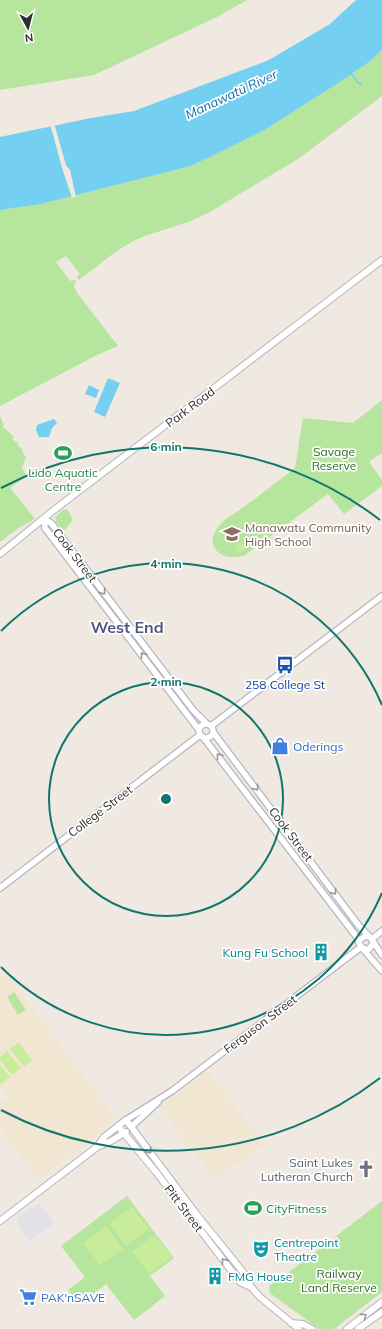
<svg xmlns="http://www.w3.org/2000/svg" width="382" height="1329" font-family="Mulish,sans-serif">
  <style>
    .industrial { fill: #e3e1e8 }
    .education { fill: #f0e6d1 }
    .green { fill: #b6e59e }
    .pitch { fill: #c9ec9a }
    .water { fill: #75cff0 }
    .pier { fill: #efe9e1 }
    .lines { fill: none; stroke-linecap: round; stroke-linejoin: round }
    .stream { stroke: #75cff0; stroke-width: 1.5 }
    .tertiary-casing { stroke: #b4b7c1; stroke-width: 8 }
    .secondary-casing { stroke: #b4b7c1; stroke-width: 8 }
    .tertiary { stroke: #fff; stroke-width: 5.5 }
    .secondary { stroke: #fff; stroke-width: 6 }
    .oneway { stroke: #969696 }
    .ring { fill: none; stroke: #0f766e; stroke-width: 2 }
    .labels { text-anchor: middle; dominant-baseline: central; stroke-width: 3.5; stroke-linejoin: round; paint-order: stroke }
    .street-label { font-size: 12px; fill: #2e2e2e; stroke: #fff }
    .park-label { font-size: 12px; fill: #2c6e1b; stroke: #fff }
    .leisure-label { font-size: 12px; fill: #27864d; stroke: #fff }
    .education-label { font-size: 12px; fill: #785e54; stroke: #fff; text-anchor: start }
    .transit-label { font-size: 12px; fill: #164399; stroke: #fff }
    .shop-label { font-size: 12px; fill: #366cbe; stroke: #fff; text-anchor: start }
    .culture-label { font-size: 12px; fill: #0d838f; stroke: #fff; text-anchor: start }
    .worship-label { font-size: 12px; fill: #5b616d; stroke: #fff; text-anchor: end }
    .water-label { font-size: 13px; font-style: italic; fill: #0d6fa3; stroke: #fff }
    .district-label { font-size: 16px; font-weight: bold; fill: #4d5680; stroke: #fff }
    .centre { fill: #0f766e; stroke: #fff; stroke-width: 2 }
    .ring-label { font-size: 12px; text-anchor: middle; font-weight: bold; fill: #0f766e; stroke: #fff; stroke-width: 3.5; stroke-linejoin: round; paint-order: stroke }
  </style>
  <rect width="100%" height="100%" fill="#efe9e1"/>
  <path class="industrial" d="M39 1203 54 1224 30 1241 17 1222 18 1218Z"/>
  <path class="education" d="M6 973 117 1120 38 1180 0 1128V1103L8 1098 0 1087V978Z
    M208 1071 264 1144 215 1180 159 1107Z"/>
  <path class="green" d="M0 0H247L217 17 94 75 0 90Z
    M382 50V96L298 159 210 212 188 222 145 236 133 241 114 253 79 280 77 277 80 274 66 256 56 262 70 281 76 280 74 287 78 294 118 346 97 355 0 406V210L41 204 191 166 263 131 340 82 369 62Z
    M382 400V453L369 462 382 480V486L344 514 328 494 245 555C222 563 202 547 219 526 224 519 234 514 241 509 259 496 277 482 295 468L303 418 353 423Z
    M0 416 4 425 3 427 14 437 12 439 19 444 17 445 23 450 22 452 26 457 22 468 27 476 10 488 35 519 20 527 0 542Z
    M64 509 68 510 73 520 64 531 56 522 55 517Z
    M14 992 26 1010 18 1015 7 997Z
    M127 1196 174 1258 150 1276 165 1296 134 1320 106 1284 79 1304 68 1290 85 1277 61 1246Z
    M382 1201V1292L334 1329H319L270 1293 269 1286 284 1276Z"/>
  <path class="pitch" d="M235.5 548a4.5 4.5 0 1 1 9 0a4.5 4.5 0 1 1-9 0Z
    M19 1042 32 1060 24 1067 10 1049Z
    M7 1051 21 1068 12 1075 0 1060V1057Z
    M0 1065 10 1077 1 1084 0 1083Z
    M132 1207 149 1229 126 1246 109 1224Z
    M106 1226 123 1249 100 1265 83 1243Z
    M155 1235 172 1257 149 1274 132 1251Z"/>
  <path class="water" d="M356 0H382V50L369 62 340 82 263 131 191 166 41 204 0 210V137L91 118 134 111 269 60 330 24Z
    M108 378 120 383 105 417 94 412Z
    M89 385 99 390 96 398 85 394Z
    M54 419 57 423 52 428 49 437H39L36 430 37 425Z"/>
  <path class="pier" d="M54 123 66 165 70 170 76 197 72 198 63 171 50 124Z"/>
  <g class="lines">
    <path class="stream" d="M351 73 358 83 361 84"/>
    <g class="tertiary-casing">
      <path id="tertiary" d="M44 519 51 523 193 710 207 724
        M44 519 45 528 199 730
        M199 731a7 7 0 1 1 14 0a7 7 0 1 1-14 0Z
        M211 726 382 596
        M213 732 359 926 369 936
        M203 737 356 936 361 947 368 950 373 944
        M0 888 200 735
        M372 939 382 931
        M359 941 365 936 370 937 382 955
        M363 949 382 971
        M126 1120 172 1091 361 947
        M131 1127 158 1102"/>
    </g>
    <g class="secondary-casing">
      <path id="secondary" d="M0 554 54 510 382 260
        M118 1126 156 1172 240 1282 251 1287
        M97 1147 104 1137 126 1120 197 1215 247 1277 251 1287 260 1297 299 1329
        M0 1221 97 1147 111 1141 126 1132
        M291 1323 303 1324 312 1329
        M347 1329 382 1302
        M358 1329 382 1312"/>
    </g>
    <use href="#tertiary" class="tertiary"/>
    <use href="#secondary" class="secondary"/>
  </g>
  <defs><path id="oneway-chevron" d="M-2-3.5L2.5 0L-2 3.5" fill="none" stroke-width="1.6" stroke-linecap="round" stroke-linejoin="round"/></defs>
  <g class="oneway">
    <use href="#oneway-chevron" transform="translate(103 592) rotate(53)"/>
    <use href="#oneway-chevron" transform="translate(143 655) rotate(-127)"/>
    <use href="#oneway-chevron" transform="translate(219 756) rotate(-127)"/>
    <use href="#oneway-chevron" transform="translate(256 788) rotate(53)"/>
    <use href="#oneway-chevron" transform="translate(334 892) rotate(54)"/>
    <use href="#oneway-chevron" transform="translate(149 1151) rotate(53)"/>
    <use href="#oneway-chevron" transform="translate(224 1261) rotate(-127)"/>
    <use href="#oneway-chevron" transform="translate(364 1316) rotate(-37)"/>
  </g>
  <g class="ring">
    <circle cx="166" cy="799" r="117"/>
    <path d="M382 893A235 235 0 0 1 1 967M1 631A235 235 0 0 1 382 705"/>
    <path d="M380 1078A352 352 0 0 1 1 1110M1 488A352 352 0 0 1 380 520"/>
  </g>
  <defs>
    <g id="stadium-bare" transform="scale(1.38)"><path d="M0-5a6.5 5 0 1 0 0 10a6.5 5 0 1 0 0-10ZM-3.5-1.8h7v3.6h-7Z" fill="#2e9e5b" stroke="#fff" stroke-width="2.5" paint-order="stroke"/></g>
    <g id="school-bare" transform="scale(1.38)"><path d="M0-5L7-2L0 1L-7-2ZM-4 1L0 2.5L4 1V4Q0 6-4 4Z" fill="#8d6e63" stroke="#fff" stroke-width="2.5" paint-order="stroke"/></g>
    <g id="bus-bare" transform="scale(1.38)"><path d="M-5-6H5V4H4V6H2V4H-2V6H-4V4H-5ZM-3.5-4V0h7V-4ZM-3.5 1.2v1.5H-2V1.2ZM2 1.2v1.5H3.5V1.2Z" fill="#1a4fb4" stroke="#fff" stroke-width="2.5" paint-order="stroke"/></g>
    <g id="shop-bare" transform="scale(1.38)"><path d="M-5-2.5h2.3a2.7 3.5 0 0 1 5.4 0H5L5.5 6h-11ZM-1.5-2.5h3a1.5 2.3 0 0 0-3 0Z" fill="#3f7fe0" stroke="#fff" stroke-width="2.5" paint-order="stroke"/></g>
    <g id="building-bare" transform="scale(1.38)"><path d="M-4-6H4V6H1V3H-1V6H-4ZM-2.5-4.3h1.7v1.8h-1.7ZM.8-4.3h1.7v1.8H.8ZM-2.5-1h1.7V.8h-1.7ZM.8-1h1.7V.8H.8Z" fill="#0f9aa8" stroke="#fff" stroke-width="2.5" paint-order="stroke"/></g>
    <g id="church-bare" transform="scale(1.38)"><path d="M-1.2-6h2.4v3.5h3.3v2.4h-3.3V6h-2.4V-.1h-3.3v-2.4h3.3Z" fill="#6b7280" stroke="#fff" stroke-width="2.5" paint-order="stroke"/></g>
    <g id="theatre-bare" transform="scale(1.38)"><path d="M-5-5.5Q0-4 5-5.5V0Q5 5 0 6Q-5 5-5 0ZM-3.3-2.5H-1v1.5H-3.3ZM1-2.5H3.3v1.5H1ZM-2.8 1Q0 5.5 2.8 1Z" fill="#0f9aa8" stroke="#fff" stroke-width="2.5" paint-order="stroke"/></g>
    <g id="supermarket-bare" transform="scale(1.38)"><path d="M-6-5.5h2.5l.6 2H6L4.5 2H-2.5L-4.4-4H-6ZM-1.5 3.2a1.3 1.3 0 1 0 .1 0ZM3 3.2a1.3 1.3 0 1 0 .1 0Z" fill="#3f7fe0" stroke="#fff" stroke-width="2.5" paint-order="stroke"/></g>
  </defs>
  <g fill-rule="evenodd">
    <use href="#stadium-bare" x="63" y="453"/>
    <use href="#school-bare" x="232" y="534"/>
    <use href="#bus-bare" x="285" y="665"/>
    <use href="#shop-bare" x="280" y="746"/>
    <use href="#building-bare" x="321" y="952"/>
    <use href="#church-bare" x="366" y="1169"/>
    <use href="#stadium-bare" x="253" y="1208"/>
    <use href="#theatre-bare" x="261" y="1249"/>
    <use href="#building-bare" x="215" y="1276"/>
    <use href="#supermarket-bare" x="28" y="1297"/>
  </g>
  <g class="labels">
    <g class="street-label">
      <text transform="translate(190 407) rotate(-37)">Park Road</text>
      <text transform="translate(75 555) rotate(53)">Cook Street</text>
      <text transform="translate(100 811) rotate(-37)">College Street</text>
      <text transform="translate(291 834) rotate(53)">Cook Street</text>
      <text transform="translate(260 1024) rotate(-37)">Ferguson Street</text>
      <text transform="translate(184 1208) rotate(53)">Pitt Street</text>
    </g>
    <g class="park-label">
      <text x="334" y="451">Savage<tspan x="334" dy="14">Reserve</tspan></text>
      <text x="339" y="1273">Railway<tspan x="339" dy="14">Land Reserve</tspan></text>
    </g>
    <g class="leisure-label">
      <text x="63" y="472">Lido Aquatic<tspan x="63" dy="14">Centre</tspan></text>
      <text x="266" y="1208" text-anchor="start">CityFitness</text>
    </g>
    <g class="education-label">
      <text x="245" y="527">Manawatu Community<tspan x="245" dy="14">High School</tspan></text>
    </g>
    <g class="transit-label">
      <text x="285" y="684">258 College St</text>
    </g>
    <g class="shop-label">
      <text x="293" y="746">Oderings</text>
      <text x="41" y="1297">PAK'nSAVE</text>
    </g>
    <g class="culture-label">
      <text x="308" y="952" text-anchor="end">Kung Fu School</text>
      <text x="274" y="1242">Centrepoint<tspan x="274" dy="14">Theatre</tspan></text>
      <text x="228" y="1276">FMG House</text>
    </g>
    <g class="worship-label">
      <text x="353" y="1162">Saint Lukes<tspan x="353" dy="14">Lutheran Church</tspan></text>
    </g>
    <g class="water-label">
      <text transform="translate(231 94) rotate(-25)">Manawatū River</text>
    </g>
    <g class="district-label">
      <text x="127" y="627">West End</text>
    </g>
  </g>
  <circle cx="166" cy="799" r="6" class="centre"/>
  <g class="ring-label">
    <text x="166" y="451">6 min</text>
    <text x="166" y="568">4 min</text>
    <text x="166" y="686">2 min</text>
  </g>
  <g transform="translate(28 28) rotate(173)" stroke="#ffffff" stroke-width="3" paint-order="stroke">
  <path d="M0-3L7 15L0 10L-7 15Z" fill="#2e2e2e"/>
  <text y="-6" font-size="11" font-weight="bold" text-anchor="middle" fill="#2e2e2e">N</text>
  </g>
</svg>
